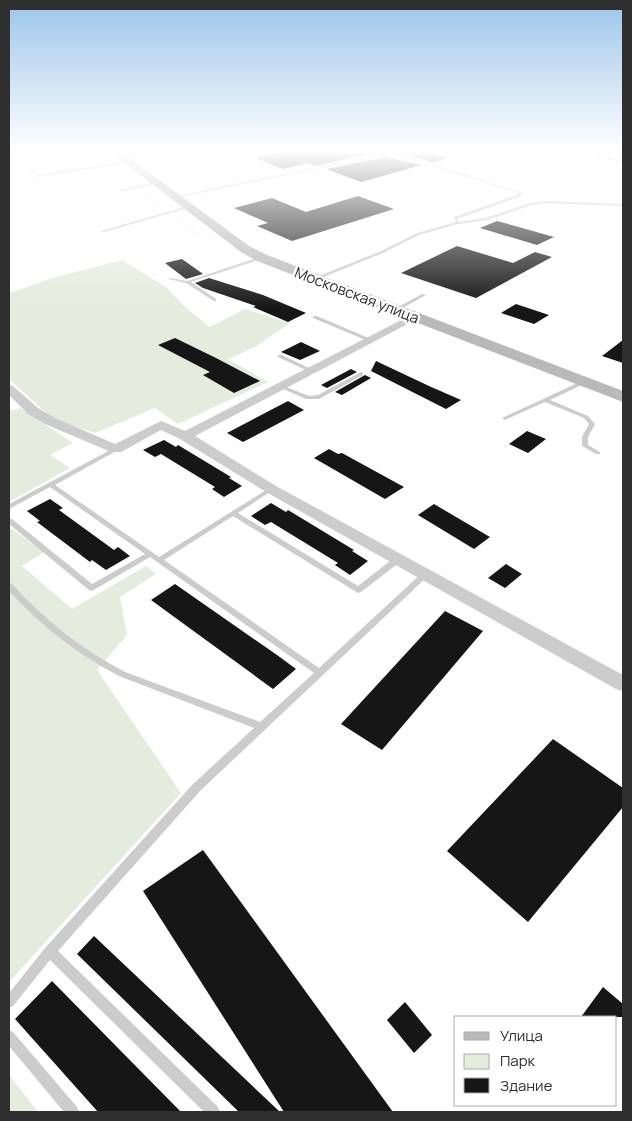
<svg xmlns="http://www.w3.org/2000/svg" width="632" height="1121" font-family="Manrope,sans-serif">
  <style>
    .green { fill: #e4ecdd }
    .building { fill: #161616 }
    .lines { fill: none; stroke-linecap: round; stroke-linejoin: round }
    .path { stroke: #ccc; stroke-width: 1; stroke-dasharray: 1 1; stroke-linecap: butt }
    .lane { fill: #ccc; fill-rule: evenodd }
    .street { fill: #ccc; fill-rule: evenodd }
    .secondary { fill: #b9b9b9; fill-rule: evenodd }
    .rail-casing { stroke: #848484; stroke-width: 2.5 }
    .rail { stroke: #fff; stroke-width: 2; stroke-dasharray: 5; stroke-linecap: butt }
    .labels { text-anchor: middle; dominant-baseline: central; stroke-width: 5; stroke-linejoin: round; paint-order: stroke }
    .far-street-label { font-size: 15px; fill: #2f2f2f; stroke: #fff }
  </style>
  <rect width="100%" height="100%" fill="#fff"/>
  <path class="green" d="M9 151H51L53 155 17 161Z
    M122 260 166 287 186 308 210 327 245 309 290 323 255 347 228 359 268 382 178 424 155 408 95 433 54 420 9 379V293L56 277Z
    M20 408 73 443 50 455 70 468 9 502V411Z
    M9 527 44 552 22 566 72 609 146 566 156 574 120 597 127 635 97 670 181 793 9 982Z
    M9 1075 38 1112H9Z"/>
  <path class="building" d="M285 151H384L315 166 308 163 283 169 255 158Z
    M387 151H425L449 158 433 163 407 154Z
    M385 157 422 165 361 182 326 169Z
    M358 196 394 209 292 241 257 226 268 223 234 208 272 198 306 212Z
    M497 221 501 222 554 237 537 245 480 228Z
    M457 246 513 263 535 252 552 257 476 298 401 273Z
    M182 259 203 274 186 279 165 263Z
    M209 278 263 295 306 313 288 322 253 307 256 306 203 288 195 283Z
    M516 304 549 315 534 324 501 313Z
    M175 338 216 358 260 381 234 393 203 375 210 372 158 345Z
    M623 340V363L602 356Z
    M301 342 320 351 300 360 281 352Z
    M376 361 429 386 461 400 446 409 371 371Z
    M351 369 357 372 327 388 321 385Z
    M365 375 371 378 342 395 335 392Z
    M288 401 304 410 243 442 227 433Z
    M527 431 546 439 528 453 509 444Z
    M164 440 176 447 178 445 231 477 229 478 242 486 224 497 212 489 215 487 161 454 155 457 143 450Z
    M329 449 338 454 342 453 404 487 385 499 314 458Z
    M50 499 63 508 59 510 114 550 118 547 130 556 106 570 92 560 90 562 37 522 40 521 27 511Z
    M271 503 286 512 288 510 354 550 352 551 368 561 350 575 335 565 338 563 271 522 265 525 251 516Z
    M434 504 490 537 474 549 418 515Z
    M506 564 522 574 505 588 488 578Z
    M175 584 277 655 296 669 273 689 151 600Z
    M445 611 483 631 382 750 341 724Z
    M553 739 623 788V807L528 922 447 851Z
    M203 850 393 1112H284L143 891Z
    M94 936 280 1112H239L77 954Z
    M52 981 181 1112H98L15 1019Z
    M603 987 623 1004V1017H581Z
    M405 1002 432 1035 414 1053 387 1020Z"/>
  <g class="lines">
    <path class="path" d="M92 151 101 158
      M30 160 59 155 55 151
      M9 163 25 160
      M119 173 128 180
      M146 194 162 206
      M178 219 200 236"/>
    <path class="lane" d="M600 151H606L623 156V158Z
      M385 153 406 156 523 193 519 197 457 219 459 222 485 218 530 203 547 201 623 204V206L547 203 532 205 487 220 458 224 419 235 383 253 316 280 314 279V278L381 251 417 233 456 222 454 217 517 195 519 193 405 158 385 155 175 198 173 197Z
      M128 161 129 163 38 177 28 168 31 167 39 175Z
      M156 182 157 184 120 191 118 190Z
      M188 206 191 207 104 232 101 231Z
      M260 257 264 258 191 282 216 299V301H214L186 283 168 279 170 278 187 281Z
      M422 294 426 295 397 311 393 310Z
      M313 316H317L373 340 368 341 313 318Z
      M278 355H282L315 371 310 372 278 357Z
      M361 372 363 373V375L319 399H306L279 387 282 385 284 386 309 396 318 395Z
      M584 380 586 381V383L550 400 588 416 595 424 588 437V445L600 452V454H596L582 446V437L589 424 584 418 545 402 507 419 505 420 502 418Z
      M116 447 118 448V450L55 485 159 557 271 487 273 488 274 489 273 490 238 513 358 586 394 558H400L401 560 400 562 361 592 358 593 233 516 164 560 319 668 422 573 425 572 429 575 200 791 58 951 218 1107 220 1112H204L50 960 13 1006 9 1008V993L46 947 192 785 254 728 119 676C77 654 41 626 9 591V583L12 584C45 620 81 649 125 672L260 722 314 673 150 557 92 591 89 590 9 524V519H12L92 584 145 554 50 487 9 509V504Z
      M9 1030 13 1032 77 1107 79 1112H64L9 1046Z"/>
    <path class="street" d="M413 314 418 317 417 319 195 436 276 486 623 675V691L616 689 266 492 180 439 161 430 121 452H111L45 424 28 414 9 395V385L13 386 38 408 55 418 115 444 161 421 185 431Z"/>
    <path class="secondary" d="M109 151H120L249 246 267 255 623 391V402L257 261 241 252Z"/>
    <g class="rail-casing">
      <path id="rail" d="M582 151 623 163"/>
    </g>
    <use href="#rail" class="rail"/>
  </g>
  <linearGradient id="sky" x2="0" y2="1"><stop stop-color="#9cc4e9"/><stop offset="0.49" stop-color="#fff"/><stop offset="1" stop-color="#fff" stop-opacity="0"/></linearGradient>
  <rect width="632" height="308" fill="url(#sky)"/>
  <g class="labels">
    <g class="far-street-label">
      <text transform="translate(357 295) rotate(21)">Московская улица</text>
    </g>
  </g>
  <rect width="632" height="1121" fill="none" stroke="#2f2f2f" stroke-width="20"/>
  <rect x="454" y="1016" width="162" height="90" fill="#ffffff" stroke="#acacac"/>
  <rect x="464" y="1032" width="25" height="8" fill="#b9b9b9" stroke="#acacac"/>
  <text x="500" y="1041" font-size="15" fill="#2f2f2f">Улица</text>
  <rect x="464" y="1054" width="25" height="15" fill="#e4ecdd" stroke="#acacac"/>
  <text x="500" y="1066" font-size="15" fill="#2f2f2f">Парк</text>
  <rect x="464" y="1078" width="25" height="15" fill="#161616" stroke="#acacac"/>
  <text x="500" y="1091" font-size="15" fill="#2f2f2f">Здание</text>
</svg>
